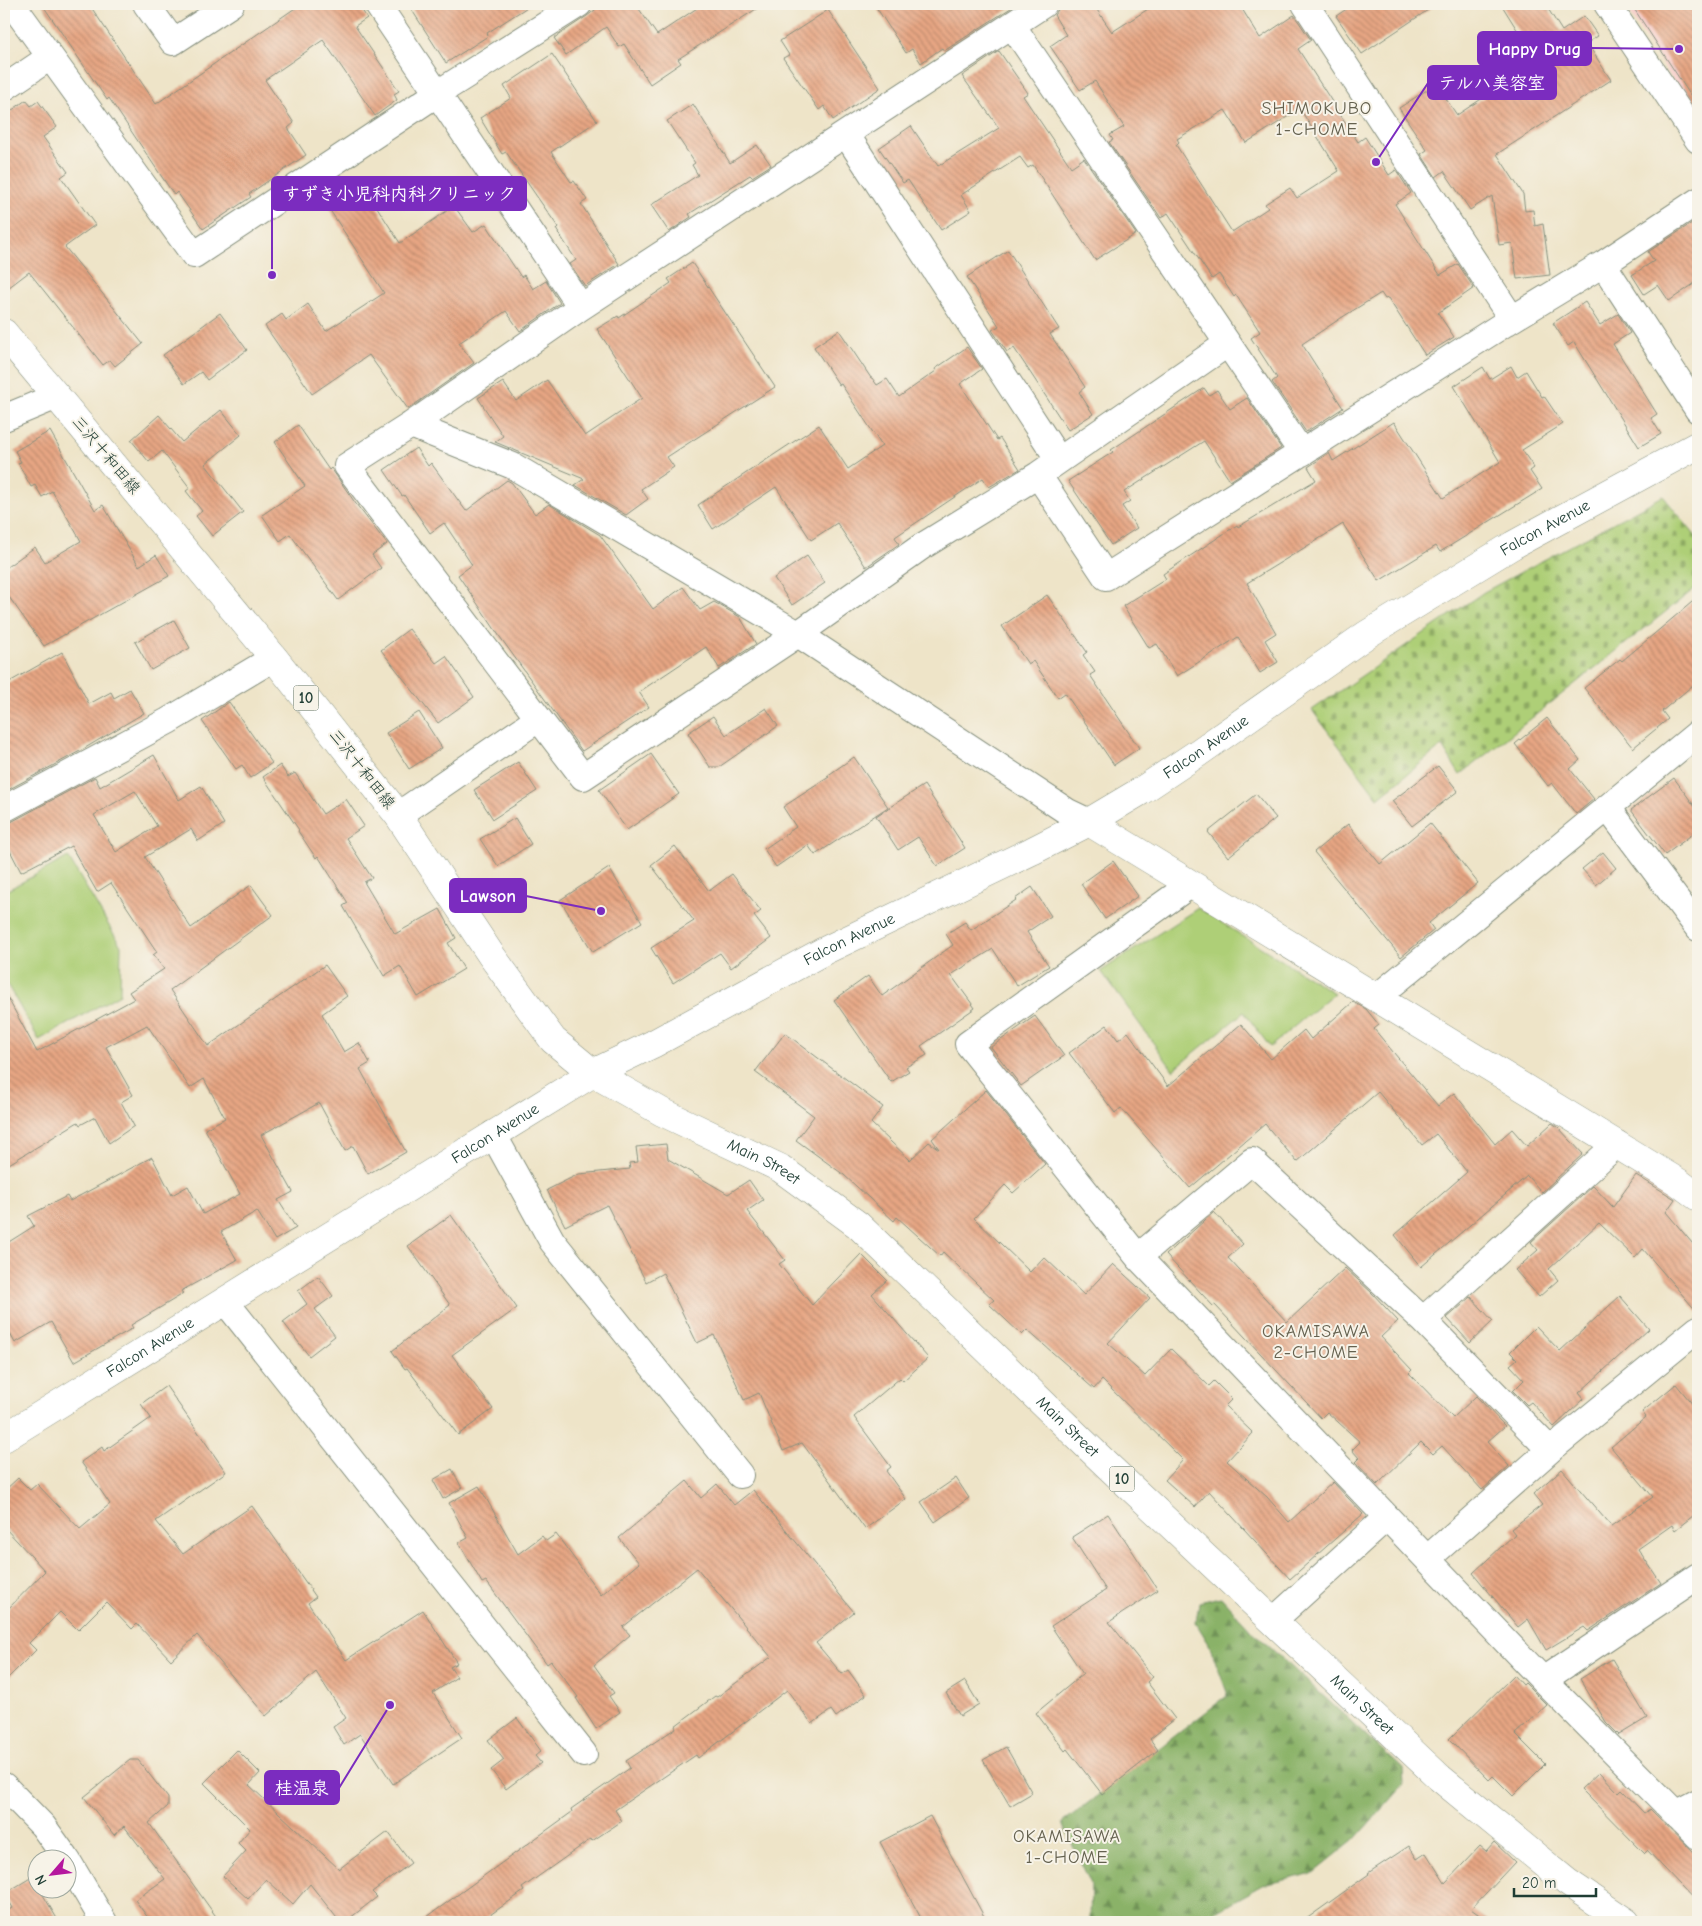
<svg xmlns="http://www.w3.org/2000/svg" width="1702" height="1926" font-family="'Comic Neue','Klee One',sans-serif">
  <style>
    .built { fill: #f7d0cc }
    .forest { fill: url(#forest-firs); stroke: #54784e }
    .cemetery { fill: url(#cemetery-stones); stroke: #668656 }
    .green { fill: #aecf77; stroke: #668656 }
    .building { fill: url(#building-back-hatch); fill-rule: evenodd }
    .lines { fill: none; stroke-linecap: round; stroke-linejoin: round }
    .minor-casing { stroke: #86907e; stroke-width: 28 }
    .tertiary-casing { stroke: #86907e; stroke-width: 29 }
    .primary-casing { stroke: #86907e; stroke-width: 29 }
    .minor { stroke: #fff; stroke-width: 26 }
    .tertiary { stroke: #fff; stroke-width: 28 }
    .primary { stroke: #fff; stroke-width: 28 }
    .labels { text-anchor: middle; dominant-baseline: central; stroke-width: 4; stroke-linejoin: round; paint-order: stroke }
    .shield { fill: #f7f3e8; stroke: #60746a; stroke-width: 1 }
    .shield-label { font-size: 15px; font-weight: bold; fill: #1f3d34 }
    .street-label { font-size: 16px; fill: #1f3d34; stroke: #f7f3e8 }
    .neighbourhood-label { font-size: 18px; letter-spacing: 1px; fill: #656250; stroke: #f7f3e8 }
    .leader { fill: none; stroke: #7b2cbf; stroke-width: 2 }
    .callout-dot { fill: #7b2cbf; stroke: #f7f3e8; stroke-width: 2 }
    .callout { fill: #7b2cbf; stroke: #7b2cbf; stroke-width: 2 }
    .callout-label { font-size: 18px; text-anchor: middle; font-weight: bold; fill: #fff }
  </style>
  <defs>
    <pattern id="forest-firs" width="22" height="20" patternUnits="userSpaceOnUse" patternTransform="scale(1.25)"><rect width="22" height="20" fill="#8ab268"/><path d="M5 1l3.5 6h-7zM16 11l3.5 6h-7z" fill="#709256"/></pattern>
    <pattern id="cemetery-stones" width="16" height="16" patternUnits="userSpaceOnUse" patternTransform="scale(1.25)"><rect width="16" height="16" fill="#aecf77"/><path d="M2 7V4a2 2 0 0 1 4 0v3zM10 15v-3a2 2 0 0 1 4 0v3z" fill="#8da962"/></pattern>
    <pattern id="building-back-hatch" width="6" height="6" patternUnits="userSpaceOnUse" patternTransform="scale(1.25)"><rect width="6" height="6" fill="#e7a683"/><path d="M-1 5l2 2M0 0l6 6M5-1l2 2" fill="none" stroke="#bb886c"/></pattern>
  </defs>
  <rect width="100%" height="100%" fill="#f7f3e8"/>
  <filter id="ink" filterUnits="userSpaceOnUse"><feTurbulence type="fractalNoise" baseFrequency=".02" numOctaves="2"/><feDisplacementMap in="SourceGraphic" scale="10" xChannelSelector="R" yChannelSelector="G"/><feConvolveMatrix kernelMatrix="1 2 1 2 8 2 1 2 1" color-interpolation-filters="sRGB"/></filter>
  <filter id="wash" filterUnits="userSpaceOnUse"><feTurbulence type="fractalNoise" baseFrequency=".0096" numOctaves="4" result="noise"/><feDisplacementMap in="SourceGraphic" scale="20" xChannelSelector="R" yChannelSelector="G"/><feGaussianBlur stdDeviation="1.12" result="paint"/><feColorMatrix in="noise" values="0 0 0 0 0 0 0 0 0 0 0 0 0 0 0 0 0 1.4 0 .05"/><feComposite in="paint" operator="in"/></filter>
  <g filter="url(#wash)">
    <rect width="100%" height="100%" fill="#eee4c8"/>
    <path class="built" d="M1623 4H1698V119Z"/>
    <path class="forest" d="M1221 1597 1251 1630 1403 1769 1404 1784 1353 1841 1313 1873 1263 1885 1197 1922H1087L1090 1920 1091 1884 1062 1823 1228 1695 1209 1644 1196 1623 1199 1602Z"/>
    <path class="cemetery" d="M1663 496 1698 539V586L1460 775 1442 746 1378 798 1312 710 1484 592Z"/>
    <path class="green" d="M68 857 121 946 120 994 39 1040 4 979V892Z
      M1198 908 1334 993 1270 1047 1244 1012 1173 1070 1101 971Z"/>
    <g id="blocks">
      <path class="building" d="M42 4H89L156 104 301 4H358L367 18 355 26 399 91 394 94 397 100 375 116 323 40 265 80 294 123 288 128 306 155 249 194 251 197 203 229 177 192 174 195 109 98 107 100Z
        M408 4H532L487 33 488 36 446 63Z
        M594 4H640L637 6 657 35 703 4H764L678 59 681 63 650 84 624 44 619 47 606 27 566 55 554 38 587 16 595 10Z
        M874 4H1017L944 51 942 48 921 63 912 49 906 53Z
        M1059 4H1093L1112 32 1156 4H1239L1260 38 1294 15 1311 40 1298 49 1358 142 1365 137 1389 175 1396 170 1411 193 1395 204 1440 275 1458 264 1474 288 1438 313 1454 337 1425 355 1388 298 1385 299 1381 293 1341 318 1302 344 1343 408 1306 432 1272 382 1277 378 1251 338 1260 332 1236 295 1234 297 1219 274 1212 279 1168 213 1161 218 1109 142 1113 140 1110 135 1124 127 1095 81 1080 90 1050 46 1066 35 1054 15 1058 10ZM1300 109 1339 171 1297 198 1290 188 1265 204 1268 208 1232 232 1176 145 1179 142 1177 139 1225 110 1246 143Z
        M1354 4H1437L1362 54 1336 16Z
        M1501 4H1545L1562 31 1584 16 1598 36 1587 43 1611 80 1497 154 1523 194 1525 211 1533 210 1535 226 1543 224 1550 275 1517 279 1512 243 1499 245 1492 196 1470 210 1444 171 1436 177 1421 154 1427 150 1399 108 1436 84 1457 115 1492 92 1486 82 1531 52Z
        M1631 4H1698V107Z
        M828 10 880 88 833 120 824 106 819 110 783 58 789 55 780 41Z
        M999 51 1028 93 1023 96 1071 167 1084 158 1136 234 1095 260 1033 165 1028 168 1020 157 961 195 971 211 941 230 908 180 903 183 879 148 911 126 938 166 999 128 962 76Z
        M552 54 597 121 551 152 571 182 574 181 587 200 581 204 619 264 585 286 570 264 576 260 556 229 558 227 506 152 502 154 480 118 511 98 504 86Z
        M26 100 31 106 38 101 57 127 43 137 68 172 61 177 95 225 65 247 143 344 115 366 110 360 103 365 29 272 4 291V116Z
        M693 104 730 163 757 145 771 165 752 177 750 175 689 214 691 217 669 232 651 205 698 175 692 165 695 163 667 121Z
        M359 179 400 243 454 206 473 232 486 224 521 277 524 275 533 289 546 281 560 303 520 331 506 311 459 343 474 363 408 409 369 355 312 394 265 326 282 314 286 320 308 304 326 331 384 293 324 201Z
        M1698 219V281L1669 301 1658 285 1644 294 1632 275 1654 261 1648 252Z
        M1008 250 1059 329 1050 334 1085 387 1079 392 1093 414 1068 430 1014 348 1007 352 992 330 999 326 967 277Z
        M692 263 775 387 667 457 674 467 641 489 648 499 626 515 575 485 584 479 495 442 503 436 478 398 503 382 516 401 547 380 585 436 642 398 597 329 618 316 619 318 671 283 668 279Z
        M1585 302 1600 325 1618 314 1630 333 1613 344 1657 414 1651 418 1661 434 1639 447 1574 342 1568 346 1553 323Z
        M220 313 247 350 207 380 201 372 184 384 163 355Z
        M839 330 871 378H872L877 385 887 379 899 397 936 371 935 369 967 347 982 369 960 384 997 440 1000 438 1020 469 989 487 983 478 895 537 899 544 866 567 837 523 811 540 776 487 713 529 698 505 819 425 848 469 882 446 841 384 839 385 814 347Z
        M1511 366 1517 377 1526 371 1542 397 1544 396 1563 424 1522 450 1534 468 1530 471 1542 489 1440 552 1436 546 1379 581 1343 524 1247 583 1276 633 1265 640 1278 662 1260 673 1238 637 1177 676 1157 644 1149 648 1123 606 1166 579 1163 574 1237 525 1238 527 1316 480 1308 467 1329 453 1333 461 1394 422 1443 498 1500 462 1454 386 1483 367 1490 379Z
        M1204 388 1209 395 1217 390 1230 409 1247 398 1281 448 1230 481 1204 441 1124 492 1130 501 1122 506 1137 528 1111 545 1068 481 1113 452 1111 450Z
        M221 410 241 435 205 464 243 512 212 536 196 516 202 511 186 491 190 488 162 451 149 462 131 440 159 415 182 442Z
        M298 425 329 470 331 468 356 504 387 544 372 555 381 568 338 600 290 534 280 541 262 515 305 486 275 442Z
        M50 431 95 510 103 505 139 566 156 555 169 576 44 646 4 590V569L35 547 45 562 81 541 52 491 42 497 35 485 31 487 18 463 21 462 15 451Z
        M416 448 428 466 431 463 466 511 507 480 512 483 535 514 549 504 600 535 653 609 683 587 700 610 714 602 740 617 756 644 719 668 706 647 639 692 649 707 582 751 500 637 458 575 472 565 444 523 430 533 404 495 402 496 384 470Z
        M807 556 825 583 792 605 774 578Z
        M1047 595 1087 652 1083 655 1095 672 1090 675 1139 748 1114 765 1065 693 1058 698 1033 661 1028 664 1002 626Z
        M1698 597V681L1662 711 1668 719 1633 748 1584 688 1620 659 1622 661Z
        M174 620 190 648 151 670 135 642Z
        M409 629 436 663 446 656 474 697 438 723 381 650Z
        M62 652 89 704 111 692 114 698 130 689 144 713 80 751 4 792V685Z
        M229 702 272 763 250 778 242 765 236 769 202 721Z
        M766 708 778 726 719 767H710L688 733 713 716 726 735Z
        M419 712 442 748 409 769 386 733Z
        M1547 718 1580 760 1570 769 1594 799 1576 814 1552 783 1548 786 1515 744Z
        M651 754 679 794 627 830 599 790Z
        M154 755 179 800 201 786 224 824 198 841 191 829 145 857 191 928 251 885 273 915 170 990 208 1046 325 965 347 996 322 1014 344 1052 359 1043 370 1063 360 1069 406 1152 368 1174 353 1146 345 1151 319 1103 261 1135 293 1192 278 1200 296 1228 275 1240 257 1211 221 1232 237 1260 181 1291 183 1294 131 1325 133 1328 74 1362 51 1322 15 1343 4 1323V1245L34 1226 28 1216 67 1196 70 1201 152 1157 172 1195 188 1186 203 1214 240 1194 205 1129 225 1118 204 1079 190 1088 147 1025 106 1047 133 1095 121 1102 134 1126 109 1143 95 1117 80 1125 78 1122 4 1167V991L37 1052 134 999 129 992 164 969 153 955 157 952 111 883 97 892 71 846 21 872 4 839V824L11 822 95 777 100 787ZM135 791 157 826 116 852 94 815Z
        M854 757 888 807 815 855 808 845 776 867 764 849 796 827 783 807 829 777 827 776Z
        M518 762 537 791 493 819 474 790Z
        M280 765 288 777 295 773 323 814 346 799 364 826 346 838 372 878 364 882 395 934 440 909 456 938 448 943 464 969 418 997 400 966 384 976 343 906 348 903 318 856 316 858 298 831 299 830 263 777Z
        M1438 766 1458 791 1412 826 1392 801Z
        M1674 778 1698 811V830L1665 855 1631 810Z
        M924 785 965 848 937 866 918 837 898 850 876 816Z
        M1256 794 1276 818 1228 857 1208 832Z
        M515 818 531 844 498 866 480 839Z
        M1430 823 1478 883 1429 923 1434 930 1401 957 1314 852 1348 824 1380 864Z
        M675 846 709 891 732 874 761 911 754 916 771 938 731 968 720 953 673 983 651 948 694 921 651 865Z
        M1603 852 1616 868 1596 885 1582 869Z
        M1113 861 1138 896 1105 919 1081 884Z
        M609 868 642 922 593 952 560 900Z
        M1032 887 1051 916 1027 932 1049 966 1017 986 993 949 951 975 975 1008 921 1046 927 1055 906 1067 909 1071 891 1082 834 1000 868 976 882 996 953 945 946 934 965 922 971 930 1016 900 1015 899Z
        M1353 1002 1366 1009 1379 1025 1374 1029 1438 1106 1454 1093 1495 1144 1512 1129 1527 1146 1552 1123 1558 1127 1583 1154 1542 1192 1527 1176 1421 1267 1395 1235 1467 1172 1436 1134 1422 1145 1378 1092 1297 1162 1265 1124 1190 1188 1121 1108 1115 1113 1069 1053 1107 1025 1118 1040 1128 1032 1168 1086 1241 1024 1271 1059 1304 1030 1311 1039Z
        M1035 1016 1064 1056 1021 1086 991 1047Z
        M785 1033 883 1107 871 1123 910 1160 929 1142 939 1149 932 1139 986 1090 1045 1164 1013 1193 1005 1185 974 1218 1030 1272 1044 1257 1084 1295 1113 1264 1150 1298 1108 1343 1145 1376 1171 1349 1209 1386 1214 1381 1232 1399 1225 1406 1253 1433 1227 1461 1267 1497 1289 1522 1333 1482 1363 1514 1290 1579 1209 1491 1195 1507 1165 1480 1183 1460 1102 1380 1094 1389 1027 1330 1022 1335 989 1304 994 1300 943 1252 940 1256 897 1217 894 1221 844 1175 796 1140 814 1116 755 1072Z
        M666 1144 668 1159 728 1194 749 1180 763 1200 747 1211 785 1260 779 1264 812 1305 861 1254 887 1280 872 1294 928 1358 903 1381 900 1378 854 1417 891 1467 886 1471 906 1499 865 1529 802 1443 783 1451 759 1393 744 1400 714 1335 697 1343 663 1273 646 1282 607 1205 565 1226 547 1190 579 1174 630 1169 629 1163 638 1162 636 1147Z
        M1636 1175 1675 1199 1666 1212 1698 1250V1313L1643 1249 1635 1258 1599 1223 1549 1269 1558 1280 1539 1297 1515 1270 1538 1250 1531 1242 1593 1186 1613 1207Z
        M1214 1212 1243 1244 1228 1258 1287 1322 1345 1268 1372 1293 1398 1321 1381 1337 1412 1370 1409 1373 1453 1418 1476 1396 1505 1426 1487 1442 1509 1466 1482 1490 1442 1446 1433 1454 1421 1442 1377 1485 1355 1462 1359 1458 1352 1450 1360 1442 1327 1412 1321 1418 1215 1305 1213 1306 1166 1255Z
        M451 1215 517 1308 452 1355 493 1409 458 1435 407 1368 405 1369 392 1351 450 1305 408 1246Z
        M318 1276 333 1296 315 1309 335 1336 309 1356 283 1322 307 1304 298 1291Z
        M1620 1296 1649 1329 1579 1393 1584 1399 1554 1427 1531 1402 1527 1405 1513 1391 1524 1380 1510 1365 1517 1359 1510 1352 1536 1326 1560 1351Z
        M1471 1297 1493 1321 1470 1343 1447 1318Z
        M1676 1384 1698 1411V1512L1675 1530 1672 1525 1638 1549 1661 1583 1588 1631 1584 1627 1546 1650 1528 1619 1518 1627 1473 1573 1515 1534 1511 1529 1542 1505 1533 1494 1562 1469 1611 1526 1653 1497 1611 1447 1646 1417 1642 1412Z
        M166 1386 226 1472 156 1521 183 1554 252 1506 316 1597 308 1603 346 1660 423 1610 457 1663 450 1667 457 1677 433 1693 462 1738 393 1784 360 1734 344 1745 333 1727 346 1718 316 1672 266 1716 197 1635 171 1660 137 1624 132 1629 106 1602 78 1630 60 1612 29 1643 36 1650 4 1682V1613L45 1571 4 1527V1491L18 1478 30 1490 37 1484 80 1529 110 1504 81 1462 102 1447 104 1451 151 1418 141 1404Z
        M452 1469 462 1488 443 1499 433 1480Z
        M956 1478 969 1498 935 1522 921 1502Z
        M687 1481 701 1498 717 1484 734 1505 753 1490 854 1612 816 1643 842 1674 848 1670 866 1695 836 1717 831 1710 812 1724 787 1690 698 1758 696 1755 615 1810 622 1821 592 1841 591 1839 522 1888 524 1891 480 1922H420L572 1812 571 1809 630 1768 626 1761 676 1728 675 1726 715 1696 717 1697 771 1657 697 1568 623 1627 630 1635 594 1665 614 1693 609 1696 620 1712 596 1729 576 1698 578 1697 551 1661 547 1664 486 1581 482 1583 459 1543 468 1538 449 1503 479 1486 518 1554 542 1536 546 1541 556 1534 601 1595 639 1563 619 1538Z
        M1108 1514 1158 1590 1109 1622 1153 1677 1147 1682 1175 1719 1150 1739 1158 1750 1102 1794 1067 1749 1065 1751 1036 1713 1083 1674 1051 1626 1106 1590 1072 1537Z
        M1612 1659 1647 1718 1619 1735 1606 1722 1580 1679Z
        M1514 1675 1523 1685 1525 1683 1547 1705 1515 1734 1545 1764 1513 1796 1493 1776 1489 1780 1449 1739Z
        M965 1681 979 1704 960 1716 946 1693Z
        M517 1718 541 1751 535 1756 541 1763 506 1789 491 1770 504 1760 488 1740Z
        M1006 1747 1032 1793 1010 1806 983 1760Z
        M237 1750 260 1773 249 1785 339 1869 388 1832 411 1863 372 1892 377 1897 345 1922H340L310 1884 293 1904 266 1879 248 1899 223 1876 246 1851 238 1843 250 1829 204 1783Z
        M130 1760H138L168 1798V1806L149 1823 220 1922H151L135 1900 165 1879 124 1826 114 1835 84 1797Z
        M1599 1772 1619 1793 1622 1790 1644 1813 1650 1809 1698 1856V1904L1647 1850 1644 1853 1581 1789Z
        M930 1816 987 1922H923L880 1842Z
        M1494 1842 1515 1862 1471 1909 1489 1922H1302L1369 1874 1368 1873 1409 1846 1417 1859 1426 1853 1445 1883 1480 1846 1486 1851Z
        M32 1877 38 1888H39L59 1922H4V1913L12 1908 4 1894Z"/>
    </g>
  </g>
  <g filter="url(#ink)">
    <use href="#blocks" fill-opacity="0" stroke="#86907e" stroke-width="1"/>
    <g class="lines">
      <g class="minor-casing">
        <path id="minor" d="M12 4 194 255 438 93 579 4
          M146 4 173 42 231 4
          M377 4 581 307
          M1044 4 581 307 411 425 347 466 583 777 798 634 921 547 1038 475 1227 344
          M1305 4 1512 319
          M1607 4 1698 140
          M1012 25 1302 453
          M4 88 50 57
          M846 134 1059 460
          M1603 264 1698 410
          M4 418 57 396
          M411 425 513 466 798 634 1068 812 1089 822
          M1038 475 1106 577 1512 319 1603 264 1698 201
          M1608 808 1698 928
          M4 809 168 721 274 658
          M398 815 538 719
          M1190 885 968 1044 1138 1257 1543 1680 1698 1836
          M1377 997 1698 733
          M493 1134 552 1241 740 1475
          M1138 1257 1252 1161 1423 1320 1550 1450
          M225 1301 584 1754
          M1423 1320 1617 1144
          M1427 1559 1550 1450 1698 1329
          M1274 1620 1386 1518
          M1543 1680 1698 1576
          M4 1786 43 1826 66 1858
          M1677 1813 1698 1802
          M68 1861 104 1922"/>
      </g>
      <g class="tertiary-casing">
        <g id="tertiary">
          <path d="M1089 822 1678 1182 1698 1197"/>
          <path id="s1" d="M4 1438 593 1073 653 1044 824 951 1032 851 1089 822 1141 791 1198 753 1366 635 1513 545 1698 445"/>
        </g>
      </g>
      <g class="primary-casing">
        <g id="primary">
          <path id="s2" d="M4 333 274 658 398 815 491 955 553 1040 593 1073 662 1112 780 1168 858 1225 1107 1465 1440 1778 1567 1882 1626 1922"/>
        </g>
      </g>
      <use href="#minor" class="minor"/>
      <use href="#tertiary" class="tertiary"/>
      <use href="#primary" class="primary"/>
    </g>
  </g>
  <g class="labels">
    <g class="shield">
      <rect x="293.5" y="685.5" width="25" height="25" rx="4"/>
      <rect x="1109.5" y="1466.5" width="25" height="25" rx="4"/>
    </g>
    <g class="shield-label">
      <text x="306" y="698">10</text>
      <text x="1122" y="1479">10</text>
    </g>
    <g class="street-label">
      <text transform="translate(106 455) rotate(50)">三沢十和田線</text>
      <text stroke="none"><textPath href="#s1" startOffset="1792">Falcon Avenue</textPath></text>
      <text stroke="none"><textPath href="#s1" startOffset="1388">Falcon Avenue</textPath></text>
      <text transform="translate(362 769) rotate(52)">三沢十和田線</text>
      <text stroke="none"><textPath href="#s1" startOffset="982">Falcon Avenue</textPath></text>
      <text stroke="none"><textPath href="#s1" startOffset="578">Falcon Avenue</textPath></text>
      <text stroke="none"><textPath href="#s2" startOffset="1140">Main Street</textPath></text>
      <text stroke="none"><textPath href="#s1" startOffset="172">Falcon Avenue</textPath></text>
      <text stroke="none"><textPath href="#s2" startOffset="1545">Main Street</textPath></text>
      <text stroke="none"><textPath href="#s2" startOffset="1950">Main Street</textPath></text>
    </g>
    <g class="neighbourhood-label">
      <text x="1317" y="108">SHIMOKUBO<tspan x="1317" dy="21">1-CHOME</tspan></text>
      <text x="1316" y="1331">OKAMISAWA<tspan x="1316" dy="21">2-CHOME</tspan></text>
      <text x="1067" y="1836">OKAMISAWA<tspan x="1067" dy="21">1-CHOME</tspan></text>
    </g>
  </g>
  <path class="leader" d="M1679 49L1591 48M1376 162L1428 83M272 275L272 194M601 911L526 896M390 1705L339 1788"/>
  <g class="callout-dot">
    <circle cx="1679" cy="49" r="5"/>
    <circle cx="1376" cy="162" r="5"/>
    <circle cx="272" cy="275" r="5"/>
    <circle cx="601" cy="911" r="5"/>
    <circle cx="390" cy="1705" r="5"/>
  </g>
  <g class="callout">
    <rect x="1478" y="32" width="113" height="33" rx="5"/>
    <rect x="1428" y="66" width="128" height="33" rx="5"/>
    <rect x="272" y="177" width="254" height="33" rx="5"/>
    <rect x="450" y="879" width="76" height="33" rx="5"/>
    <rect x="265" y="1771" width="74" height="33" rx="5"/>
  </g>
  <g class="callout-label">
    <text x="1535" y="55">Happy Drug</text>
    <text x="1492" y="89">テルハ美容室</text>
    <text x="399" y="200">すずき小児科内科クリニック</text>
    <text x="488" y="902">Lawson</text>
    <text x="302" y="1794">桂温泉</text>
  </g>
  <rect width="1702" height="1926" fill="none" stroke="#f7f3e8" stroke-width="20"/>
  <g transform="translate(52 1874) rotate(242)"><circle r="24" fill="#f7f3e8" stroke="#a1aaa0"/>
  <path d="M0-4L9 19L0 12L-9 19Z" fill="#b5179e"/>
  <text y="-8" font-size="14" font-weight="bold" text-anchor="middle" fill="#1f3d34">N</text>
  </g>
  <path d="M1514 1888v8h82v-8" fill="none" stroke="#1f3d34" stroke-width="2.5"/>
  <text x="1522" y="1888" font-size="15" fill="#1f3d34" stroke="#f7f3e8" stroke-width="4" paint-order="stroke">20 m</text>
</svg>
